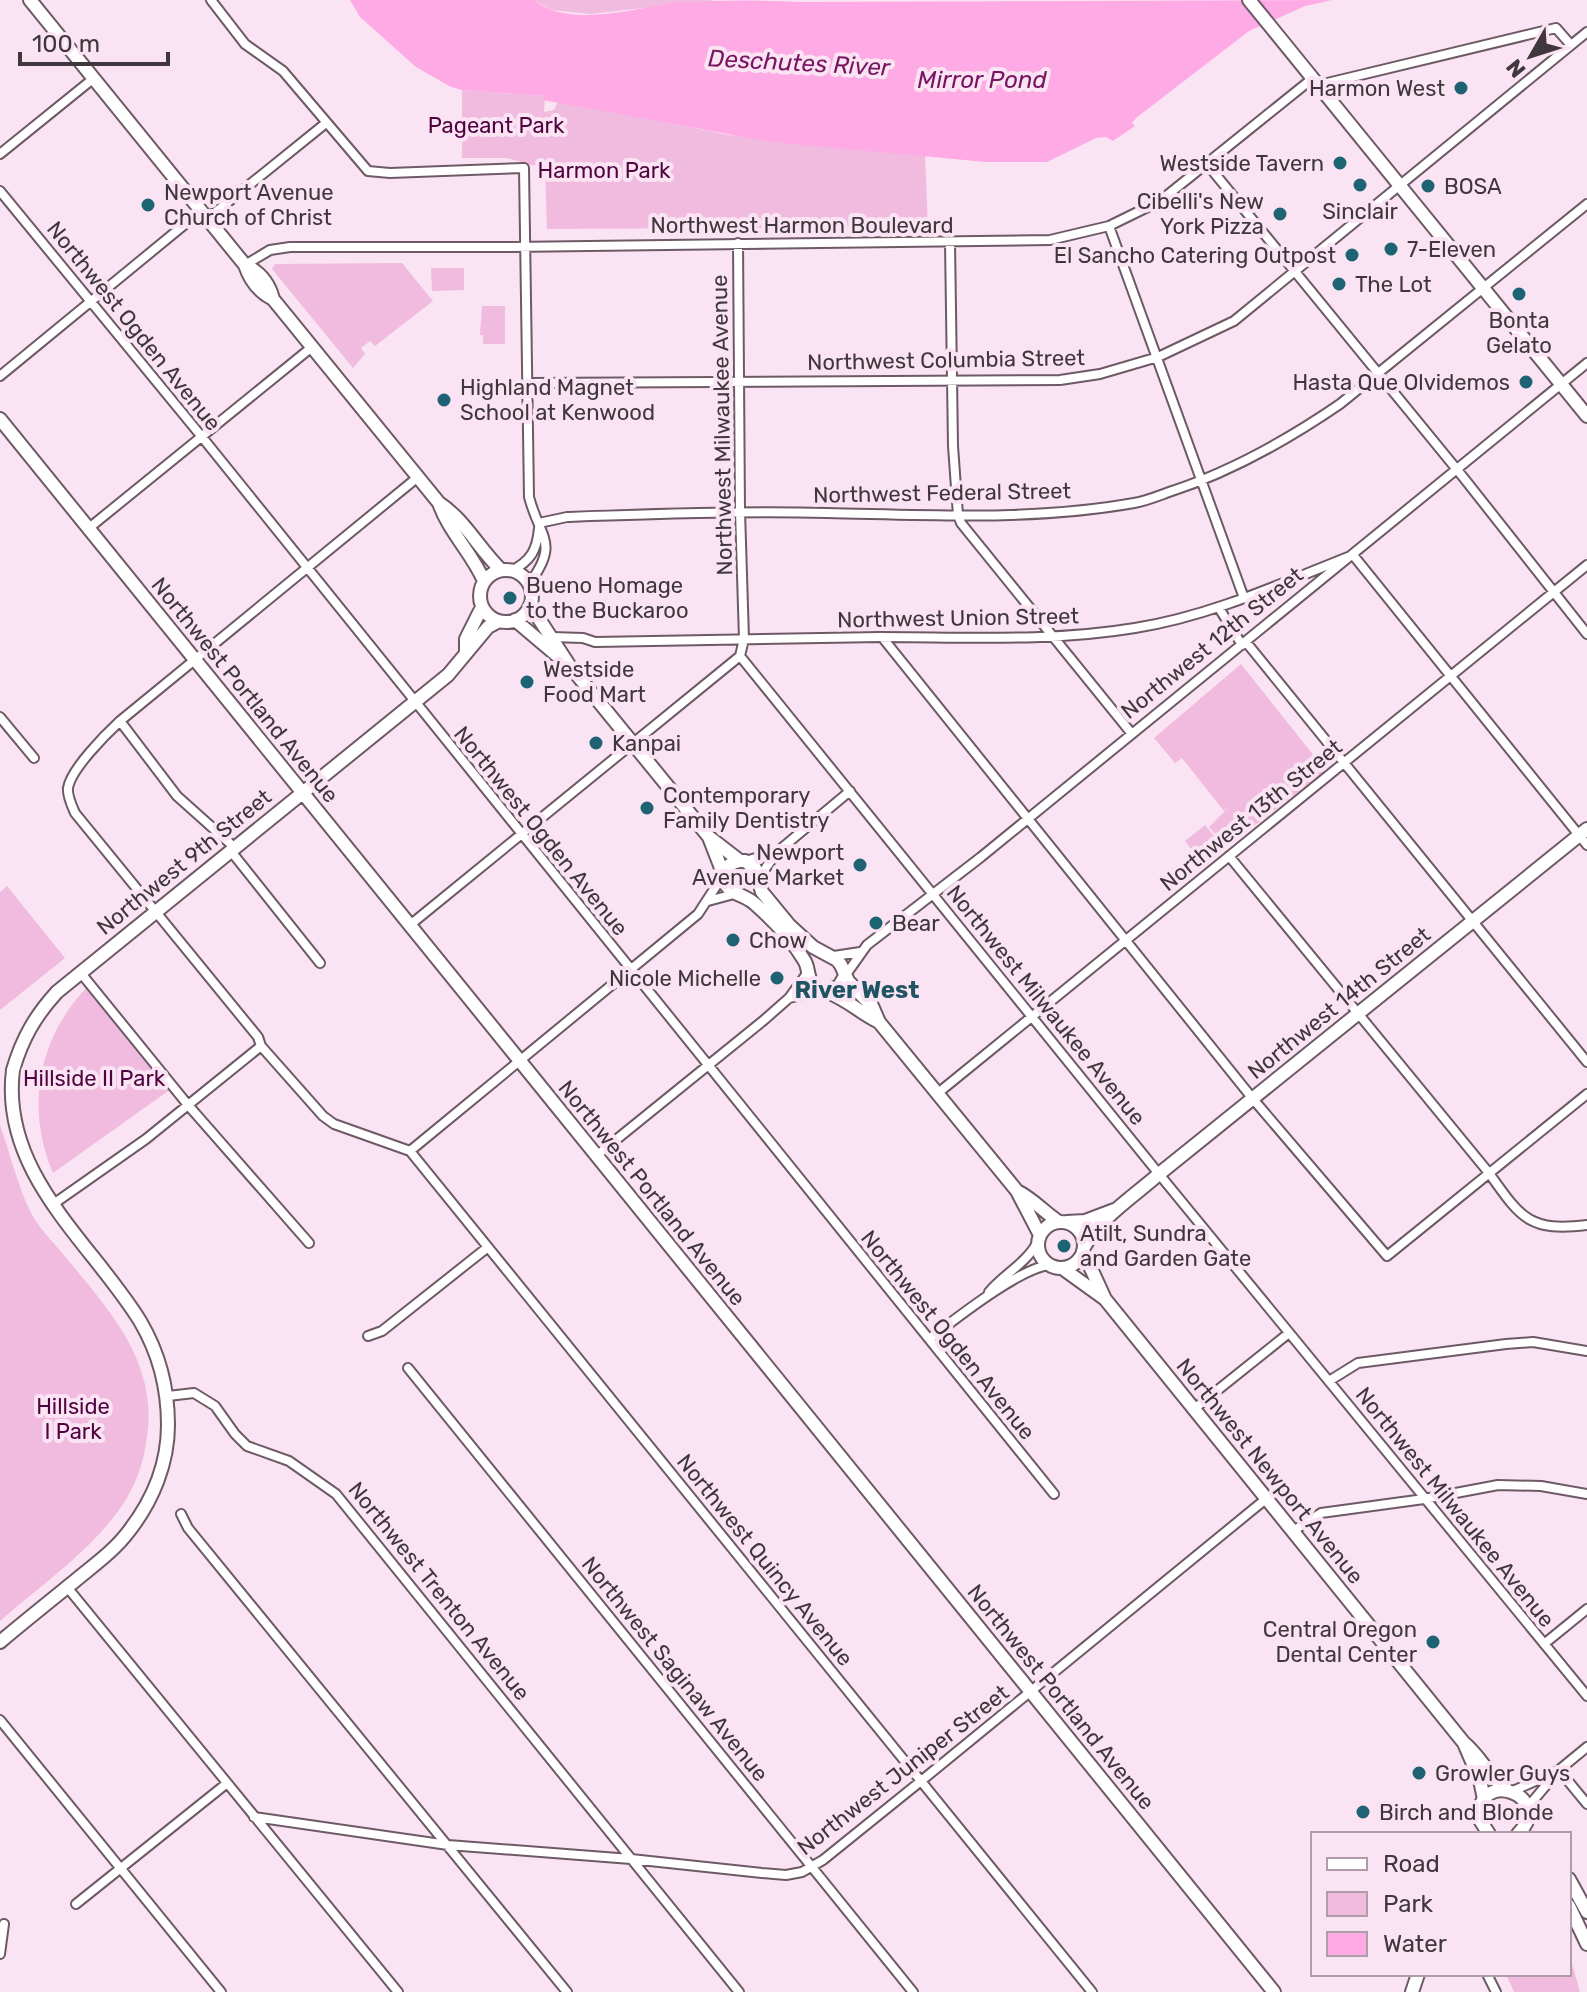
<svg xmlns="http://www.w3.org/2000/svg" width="1587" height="1992" font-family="Rubik,sans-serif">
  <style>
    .green { fill: #f0bbdf }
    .water { fill: #feaae5 }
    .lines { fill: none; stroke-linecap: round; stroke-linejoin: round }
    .street-casing { stroke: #6d5a66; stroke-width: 12 }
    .secondary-casing { stroke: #6d5a66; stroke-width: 16 }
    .street { stroke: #fff; stroke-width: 8 }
    .secondary { stroke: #fff; stroke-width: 12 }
    .poi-dot { fill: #1d6374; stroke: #fae3f2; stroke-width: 3 }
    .labels { text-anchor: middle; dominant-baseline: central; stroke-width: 8; stroke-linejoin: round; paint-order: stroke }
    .poi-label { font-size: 22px; fill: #3f373c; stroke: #fae3f2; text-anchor: start }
    .park-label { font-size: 22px; fill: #4f0440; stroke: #fae3f2 }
    .street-label { font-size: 22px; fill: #3f373c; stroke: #fae3f2 }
    .water-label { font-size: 24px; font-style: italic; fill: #771562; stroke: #fae3f2 }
    .neighbourhood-label { font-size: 24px; font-weight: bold; fill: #1f5562; stroke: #fae3f2 }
  </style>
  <rect width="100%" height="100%" fill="#fae3f2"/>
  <path class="green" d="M534 0H716L590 14 551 10Z
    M462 90 545 96 544 112 554 110 558 101 729 135 925 156 928 227 547 229 545 165H532L507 158H462Z
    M402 263 433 301 375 346 370 341 361 348 365 354 353 368 272 269 275 264Z
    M464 268V290L432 291 431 268Z
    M482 306H505V344H483V335H480Z
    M1241 664 1326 771 1226 847 1209 827 1228 808 1224 811 1182 758 1175 763 1154 738Z
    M1205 825 1220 843 1199 859 1185 841Z
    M7 886 65 958 0 1010V892Z
    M88 986 171 1089 53 1173C25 1107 38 1038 88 986Z
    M0 1125C10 1153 17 1184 30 1211 38 1227 52 1241 63 1254 107 1308 158 1360 147 1436 144 1464 134 1491 116 1514 85 1555 39 1587 0 1621Z
    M1569 1953 1580 1992H1514L1506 1974H1569Z"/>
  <path class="water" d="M350 0H534C566 28 635 9 673 3 712 0 759 0 798 2L1332 0 1305 6 1249 31 1136 118 1132 123 1135 126 1113 141 1106 137 1096 138 1047 162H986L771 142 543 100 544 96 462 90 451 87 416 67 360 17Z"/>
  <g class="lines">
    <g class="street-casing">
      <path id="street" d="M211 0 245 44 283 71 368 171 390 173 524 168 529 497C540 539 560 542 529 584
        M1319 85 1556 28 1570 44
        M0 154 94 78
        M1207 164 1463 477 1587 634
        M0 191 202 437 1054 1494
        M207 219 326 123
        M1109 226 1244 598
        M950 242 953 446 958 515 961 523 1132 734
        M738 243 740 511 744 639 740 656 1159 1174 1587 1696
        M245 265 270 250 290 247H511L1050 240 1109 226 1160 201 1313 78
        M0 376 201 211
        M528 383 1060 380 1100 374 1158 357 1234 321 1587 32
        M418 477 120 721C106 734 71 769 68 788 67 796 72 806 75 813L258 1037 261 1046 323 1116 334 1124 410 1151 1092 1992
        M539 523 567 517C654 514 740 511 827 513 929 515 1034 521 1134 503 1146 501 1158 496 1169 492 1231 472 1286 441 1340 404L1587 204
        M89 528 312 347
        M511 571C531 561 537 550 539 528
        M1219 608 1242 645
        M552 637 583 638 595 642C690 641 785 638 880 637 965 637 1051 642 1135 628 1211 616 1282 583 1353 555L1587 845
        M882 637 1253 1099 1387 1256 1587 1094
        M1246 642 1587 1062
        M0 717 34 758
        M120 721 177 796 234 847
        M230 850 320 963
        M777 852 850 791
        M1229 856 1489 1173C1521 1218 1529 1232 1587 1225
        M745 861 777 852 758 879
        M708 901 734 894
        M410 925 740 656
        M834 956 860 952
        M80 972 188 1105 309 1243
        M845 976 867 945 981 857 1587 363
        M789 998 819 991
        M938 1093 1587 565
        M410 1151 698 914 722 877
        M596 1156 764 1020 789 998 808 972
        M52 1205 146 1139 261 1046
        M989 1292C1004 1274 1028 1262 1038 1241
        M368 1336 382 1331 488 1247
        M929 1339C954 1320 1022 1266 1051 1265
        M408 1368 913 1992
        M1329 1381 1358 1363 1506 1344 1533 1342 1587 1351
        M168 1396 194 1393 215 1406 235 1434 247 1446 289 1461 336 1494 739 1992
        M1194 1409 1289 1333
        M181 1514 188 1528 567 1992
        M1293 1531 1321 1513 1424 1499 1498 1485 1541 1486 1587 1494
        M67 1587 398 1992
        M1544 1644 1587 1609
        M0 1720 221 1992
        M1559 1770 1587 1804
        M1513 1791 1555 1772
        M1527 1808 1559 1770 1587 1747
        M254 1817 448 1845 631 1859 762 1873 786 1875 802 1872 823 1860 921 1781 1267 1498
        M76 1904 226 1784
        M0 1954 4 1924
        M1487 1974 1496 1992"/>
    </g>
    <g class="secondary-casing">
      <path id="secondary" d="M30 0 245 265C250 280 259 292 273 299L439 503C465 520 479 549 501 570
        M1249 0 1587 416
        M245 265C260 272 269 283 273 299
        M0 419 1274 1992
        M439 503C449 532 472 553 484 581
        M480 596a26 26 0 1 1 52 0a26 26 0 1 1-52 0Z
        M530 605 569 665 709 837 723 873
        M515 620 567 664
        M466 651V639L482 607
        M709 837 740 861H745L755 868 762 892 790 926 813 947 837 960 841 965 848 981 872 1006 879 1022 1017 1191 1040 1235
        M740 861C730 862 725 868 722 877 728 895 742 893 754 903 772 919 792 940 804 960 809 967 807 976 812 983 816 989 821 991 827 992L839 986 845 976
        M827 992C847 999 860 1013 879 1022
        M1017 1191C1033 1199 1044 1212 1059 1222
        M1067 1222 1085 1221 1114 1210
        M1038 1245a23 23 0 1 1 46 0a23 23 0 1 1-46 0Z
        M1084 1247C1101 1217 1134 1196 1159 1174L1587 829
        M1083 1251 1105 1299
        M1062 1268 1105 1299 1464 1743C1481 1757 1489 1777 1507 1790
        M0 1642C25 1621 50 1601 76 1580 94 1565 114 1551 129 1531 153 1500 168 1463 168 1425 168 1387 159 1353 140 1321 92 1243 0 1174 13 1070 22 1039 35 1016 57 992L448 675 488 627 499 621
        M1464 1743 1480 1780 1484 1799
        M1489 1834 1480 1820C1474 1766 1557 1795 1518 1834
        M1569 1879 1587 1912
        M1569 1906 1587 1944
        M1412 1992 1418 1974"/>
    </g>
    <use href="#street" class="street"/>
    <use href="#secondary" class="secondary"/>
  </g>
  <g class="poi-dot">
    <circle cx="1461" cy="88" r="8"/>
    <circle cx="1340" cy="163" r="8"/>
    <circle cx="1360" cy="185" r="8"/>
    <circle cx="1428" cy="186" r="8"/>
    <circle cx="148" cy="205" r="8"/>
    <circle cx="1280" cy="214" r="8"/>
    <circle cx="1391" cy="249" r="8"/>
    <circle cx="1352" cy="255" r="8"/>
    <circle cx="1339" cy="284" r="8"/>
    <circle cx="1519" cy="294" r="8"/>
    <circle cx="1526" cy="382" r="8"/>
    <circle cx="444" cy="400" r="8"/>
    <circle cx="510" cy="598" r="8"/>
    <circle cx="527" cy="682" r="8"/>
    <circle cx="596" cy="743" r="8"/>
    <circle cx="647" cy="808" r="8"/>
    <circle cx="860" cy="865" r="8"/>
    <circle cx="876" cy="923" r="8"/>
    <circle cx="733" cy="940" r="8"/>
    <circle cx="777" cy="978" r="8"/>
    <circle cx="1064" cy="1246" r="8"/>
    <circle cx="1433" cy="1642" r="8"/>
    <circle cx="1419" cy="1773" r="8"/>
    <circle cx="1363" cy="1812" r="8"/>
  </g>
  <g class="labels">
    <g class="poi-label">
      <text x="1445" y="88" text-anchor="end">Harmon West</text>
      <text x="1324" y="163" text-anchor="end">Westside Tavern</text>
      <text x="1444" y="186">BOSA</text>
      <text x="164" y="192">Newport Avenue<tspan x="164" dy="25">Church of Christ</tspan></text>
      <text x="1264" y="201" text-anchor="end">Cibelli's New<tspan x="1264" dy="25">York Pizza</tspan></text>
      <text x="1360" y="211" text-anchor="middle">Sinclair</text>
      <text x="1407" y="249">7-Eleven</text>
      <text x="1336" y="255" text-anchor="end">El Sancho Catering Outpost</text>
      <text x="1355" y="284">The Lot</text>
      <text x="1519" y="320" text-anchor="middle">Bonta<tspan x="1519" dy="25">Gelato</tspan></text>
      <text x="1510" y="382" text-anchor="end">Hasta Que Olvidemos</text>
      <text x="460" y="387">Highland Magnet<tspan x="460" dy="25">School at Kenwood</tspan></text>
      <text x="526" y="585">Bueno Homage<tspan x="526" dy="25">to the Buckaroo</tspan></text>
      <text x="543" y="669">Westside<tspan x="543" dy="25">Food Mart</tspan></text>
      <text x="612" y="743">Kanpai</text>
      <text x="663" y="795">Contemporary<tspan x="663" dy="25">Family Dentistry</tspan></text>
      <text x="844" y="852" text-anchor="end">Newport<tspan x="844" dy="25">Avenue Market</tspan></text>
      <text x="892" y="923">Bear</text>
      <text x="749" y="940">Chow</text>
      <text x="761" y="978" text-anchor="end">Nicole Michelle</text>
      <text x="1080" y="1233">Atilt, Sundra<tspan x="1080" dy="25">and Garden Gate</tspan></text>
      <text x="1417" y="1629" text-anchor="end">Central Oregon<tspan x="1417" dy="25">Dental Center</tspan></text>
      <text x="1435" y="1773">Growler Guys</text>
      <text x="1379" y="1812">Birch and Blonde</text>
    </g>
    <g class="park-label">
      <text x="496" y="125">Pageant Park</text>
      <text x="604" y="170">Harmon Park</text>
      <text x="94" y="1078">Hillside II Park</text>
      <text x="73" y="1406">Hillside<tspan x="73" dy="25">I Park</tspan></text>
    </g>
    <g class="street-label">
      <text x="802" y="225">Northwest Harmon Boulevard</text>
      <text transform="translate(134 326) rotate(51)">Northwest Ogden Avenue</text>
      <text transform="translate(946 360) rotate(-1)">Northwest Columbia Street</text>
      <text transform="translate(722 425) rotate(-91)">Northwest Milwaukee Avenue</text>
      <text transform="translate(942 493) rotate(-1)">Northwest Federal Street</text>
      <text transform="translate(958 618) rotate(-1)">Northwest Union Street</text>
      <text transform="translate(1212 643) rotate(-39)">Northwest 12th Street</text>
      <text transform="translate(245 690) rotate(51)">Northwest Portland Avenue</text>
      <text transform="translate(1251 815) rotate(-39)">Northwest 13th Street</text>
      <text transform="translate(541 831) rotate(51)">Northwest Ogden Avenue</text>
      <text transform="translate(184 862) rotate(-39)">Northwest 9th Street</text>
      <text transform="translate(1339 1003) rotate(-39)">Northwest 14th Street</text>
      <text transform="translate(1046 1005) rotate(51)">Northwest Milwaukee Avenue</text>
      <text transform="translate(652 1193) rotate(51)">Northwest Portland Avenue</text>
      <text transform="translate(948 1335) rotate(51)">Northwest Ogden Avenue</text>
      <text transform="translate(1270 1471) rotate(51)">Northwest Newport Avenue</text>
      <text transform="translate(1455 1507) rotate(51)">Northwest Milwaukee Avenue</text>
      <text transform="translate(765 1560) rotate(51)">Northwest Quincy Avenue</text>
      <text transform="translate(439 1591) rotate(51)">Northwest Trenton Avenue</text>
      <text transform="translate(675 1669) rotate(51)">Northwest Saginaw Avenue</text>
      <text transform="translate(1061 1697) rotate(51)">Northwest Portland Avenue</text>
      <text transform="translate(903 1770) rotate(-38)">Northwest Juniper Street</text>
    </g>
    <g class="water-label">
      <text transform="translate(799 63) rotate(3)">Deschutes River</text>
      <text x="982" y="80">Mirror Pond</text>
    </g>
    <g class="neighbourhood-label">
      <text x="857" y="990">River West</text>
    </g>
  </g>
  <rect x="1311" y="1832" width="260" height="144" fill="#fae3f2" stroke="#af9ea9" stroke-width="2"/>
  <rect x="1327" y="1858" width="40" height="12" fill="#ffffff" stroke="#af9ea9" stroke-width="2"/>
  <text x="1383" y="1872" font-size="24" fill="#3f373c">Road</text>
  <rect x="1327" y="1892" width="40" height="24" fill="#f0bbdf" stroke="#af9ea9" stroke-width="2"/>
  <text x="1383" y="1912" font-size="24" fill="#3f373c">Park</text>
  <rect x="1327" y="1932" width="40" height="24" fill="#feaae5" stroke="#af9ea9" stroke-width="2"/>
  <text x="1383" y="1952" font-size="24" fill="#3f373c">Water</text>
  <g transform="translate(1531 56) rotate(231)" stroke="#fae3f2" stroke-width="6" paint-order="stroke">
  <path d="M0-6L14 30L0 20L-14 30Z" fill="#3f373c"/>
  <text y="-12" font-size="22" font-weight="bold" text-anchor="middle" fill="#3f373c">N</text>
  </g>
  <path d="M20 52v12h148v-12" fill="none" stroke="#3f373c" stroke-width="4"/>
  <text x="32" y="52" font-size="24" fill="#3f373c" stroke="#fae3f2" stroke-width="6" paint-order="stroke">100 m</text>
</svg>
